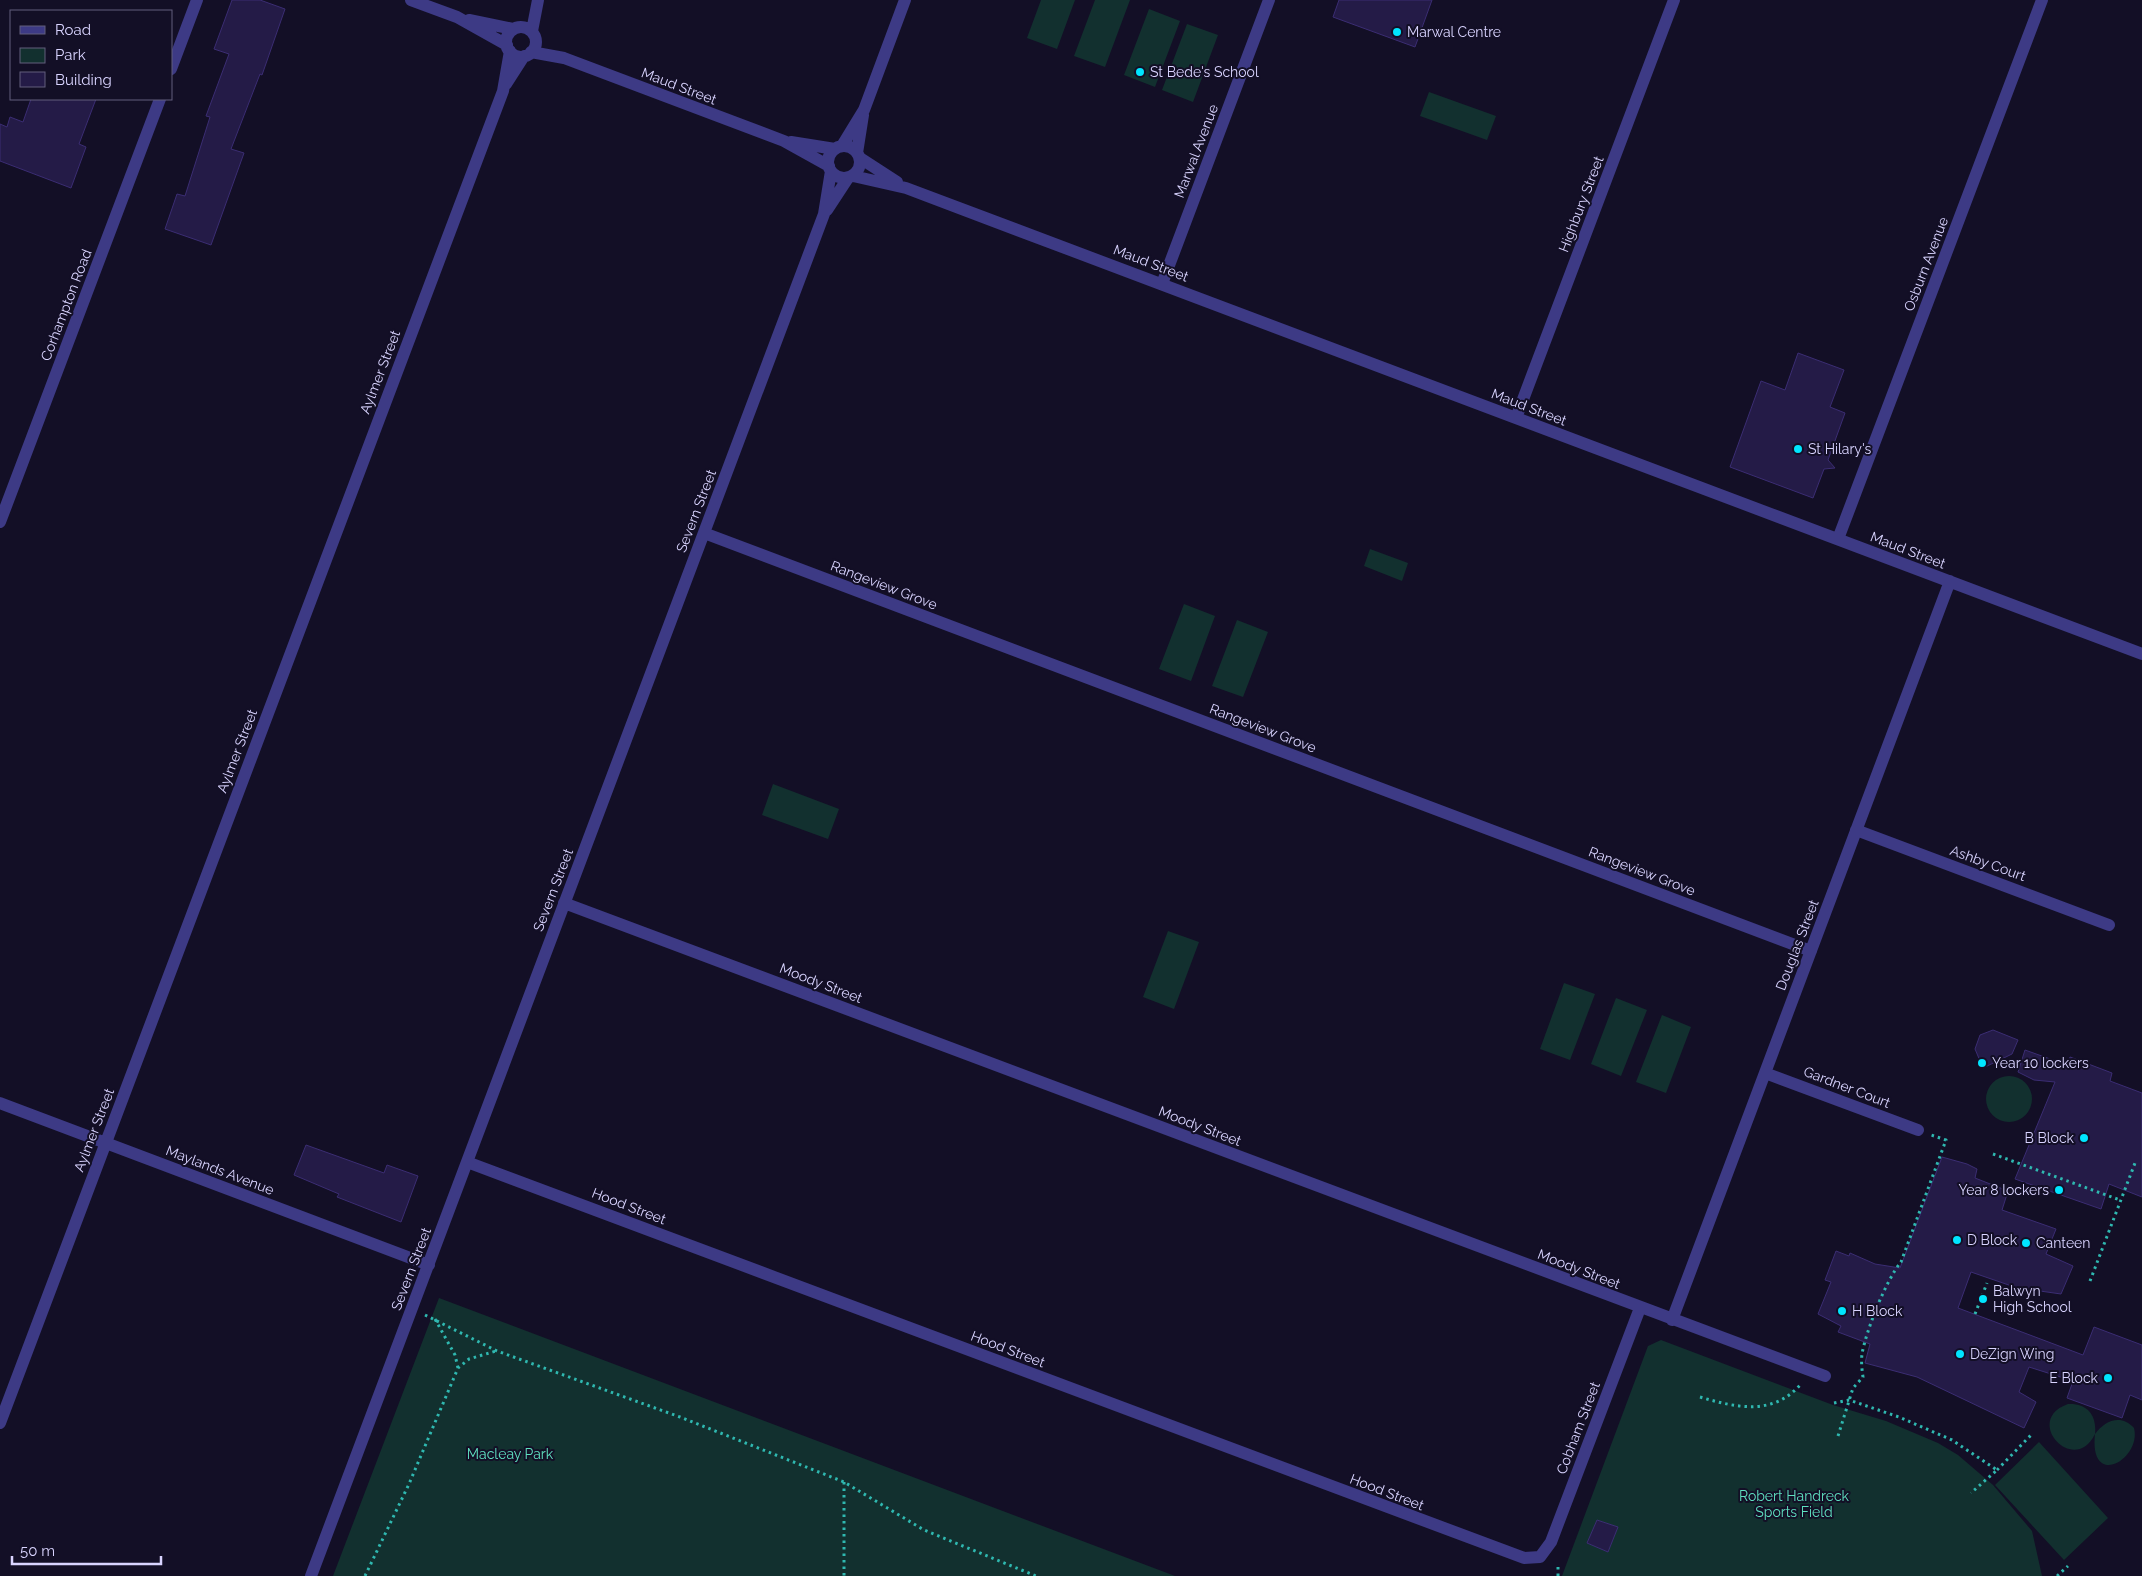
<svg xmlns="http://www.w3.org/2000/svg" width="2142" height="1576" font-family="Raleway,sans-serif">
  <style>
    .green { fill: #12302f }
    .building { fill: #241b47; stroke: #3b2d73 }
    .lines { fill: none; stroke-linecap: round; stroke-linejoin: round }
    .path { stroke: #2fb8b0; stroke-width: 3; stroke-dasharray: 2.5 4; stroke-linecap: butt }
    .minor { stroke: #3d3a85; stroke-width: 12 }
    .poi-dot { fill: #00e5ff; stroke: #130f26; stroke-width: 2 }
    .labels { text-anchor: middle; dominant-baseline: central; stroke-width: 4; stroke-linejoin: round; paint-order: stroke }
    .poi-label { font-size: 14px; fill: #d9d4ff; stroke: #130f26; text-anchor: start }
    .street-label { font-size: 14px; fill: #d9d4ff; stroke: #130f26 }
    .park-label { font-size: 14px; fill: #5fe0c0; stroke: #130f26 }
  </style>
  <rect width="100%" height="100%" fill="#130f26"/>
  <path class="green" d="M1041 0H1075L1057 49 1027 38Z
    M1095 0H1130L1105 67 1074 56Z
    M1149 9 1180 21 1155 87 1124 75Z
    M1187 24 1218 35 1193 102 1162 90Z
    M1429 92 1496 116 1487 140 1420 116Z
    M1370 549 1408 563 1402 581 1364 566Z
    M1184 604 1215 616 1191 681 1159 669Z
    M1237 620 1268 632 1243 697 1212 686Z
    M773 784 839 809 828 839 762 815Z
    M1168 931 1199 942 1174 1009 1143 997Z
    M1564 983 1595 994 1570 1060 1540 1049Z
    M1616 998 1647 1010 1621 1076 1591 1064Z
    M1662 1015 1691 1027 1666 1093 1636 1082Z
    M1986 1099a23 23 0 1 1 46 0a23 23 0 1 1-46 0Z
    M439 1298 1175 1576H333Z
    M1661 1340 1833 1405 1886 1421 1938 1443 1958 1455 1993 1485 2032 1531 2042 1576H1562L1648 1346Z
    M2068 1404C2087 1403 2097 1415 2095 1434 2104 1421 2121 1413 2134 1428 2142 1459 2089 1490 2095 1434 2074 1477 2022 1420 2068 1404Z
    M2039 1442 2108 1518 2064 1560 1995 1485Z"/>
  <path class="building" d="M232 0H260L285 9 262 75 260 74 231 149 244 153 211 245 165 229 177 194 185 196 210 117 206 116 229 54 214 49Z
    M1339 0H1432L1415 47 1333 17Z
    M31 99H96L79 144 86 147 71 188 0 161V124L7 127 10 117 23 122Z
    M1798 353 1844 370 1830 407 1845 413 1828 460 1835 468 1824 469 1813 498 1730 467 1761 381 1785 390Z
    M1993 1030 2018 1040 2012 1054 1983 1068 1975 1049 1980 1035Z
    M2025 1050 2067 1065 2070 1057 2112 1073 2110 1081 2142 1093V1197L2109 1184 2101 1209 2015 1179 2055 1082 2034 1080 2018 1072Z
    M306 1145 384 1173 387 1165 418 1176 401 1222 337 1197 339 1194 294 1175Z
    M1942 1157 1967 1164 1977 1169 1975 1178 2008 1191 2002 1210 2056 1229 2046 1254 2073 1266 2061 1294 2033 1290 2032 1293 1971 1272 1958 1308 2083 1355 2094 1327 2142 1345V1400L2130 1395 2122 1418 2067 1398 2073 1381 2029 1367 2019 1392 2036 1402 2024 1428 1917 1377 1865 1363 1870 1344 1838 1332 1841 1326 1818 1314 1831 1282 1825 1280 1836 1251 1849 1256 1850 1253 1875 1264 1900 1268Z
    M1597 1520 1618 1527 1608 1552 1587 1543Z"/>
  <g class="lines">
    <path class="path" d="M1993 1154 2120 1200
      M2090 1281 2135 1163
      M1975 1314 1987 1283
      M425 1315 497 1351 680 1417 844 1482 924 1530 1036 1576
      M435 1319 455 1355 458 1368
      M1700 1397C1737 1408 1773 1416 1801 1384
      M1834 1403 1849 1400 1899 1417 1952 1440 1997 1470 1971 1493
      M1838 1436 1853 1388 1863 1377C1862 1370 1861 1362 1862 1354 1866 1331 1886 1280 1901 1262L1946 1140 1931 1135
      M1997 1470 2032 1434
      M844 1482V1576
      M1558 1567V1576
      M365 1576 409 1484 458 1368 469 1359 496 1351
      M2057 1576 2068 1566"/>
    <path class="minor" d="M411 0 457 17 507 45
      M469 20 513 29
      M506 42a15 15 0 1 1 30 0a15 15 0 1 1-30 0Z
      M532 31 538 0
      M531 52 564 58 784 141 829 166
      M171 69 197 0
      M506 84 524 56
      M791 142 835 149
      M842 146 864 110 905 0
      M828 162a16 16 0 1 1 32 0a16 16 0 1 1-32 0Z
      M857 153 863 115
      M860 158 897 182
      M853 176 906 188 2142 654
      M827 210 848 178
      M1162 284 1269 0
      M1516 418 1674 0
      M0 522 160 99
      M704 533 1811 951
      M1838 539 2042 0
      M1856 830 2109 925
      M564 903 1825 1376
      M1765 1073 1918 1130
      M0 1103 429 1265
      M467 1162 1524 1558 1540 1557 1551 1542 1640 1308
      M1672 1320 1950 581
      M0 1423 503 91 510 51
      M311 1576 824 214 831 171"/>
  </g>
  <g class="poi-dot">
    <circle cx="1397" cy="32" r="5"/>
    <circle cx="1140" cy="72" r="5"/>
    <circle cx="1798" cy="449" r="5"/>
    <circle cx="1982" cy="1063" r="5"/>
    <circle cx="2084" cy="1138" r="5"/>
    <circle cx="2059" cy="1190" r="5"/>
    <circle cx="1957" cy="1240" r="5"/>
    <circle cx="2026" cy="1243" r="5"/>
    <circle cx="1983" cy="1299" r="5"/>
    <circle cx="1842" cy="1311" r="5"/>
    <circle cx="1960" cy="1354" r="5"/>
    <circle cx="2108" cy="1378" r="5"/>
  </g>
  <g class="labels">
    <g class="poi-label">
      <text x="1407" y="32">Marwal Centre</text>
      <text x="1150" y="72">St Bede's School</text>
      <text x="1808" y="449">St Hilary's</text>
      <text x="1992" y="1063">Year 10 lockers</text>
      <text x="2074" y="1138" text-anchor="end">B Block</text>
      <text x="2049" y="1190" text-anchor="end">Year 8 lockers</text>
      <text x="1967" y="1240">D Block</text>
      <text x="2036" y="1243">Canteen</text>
      <text x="1993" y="1291">Balwyn<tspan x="1993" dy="16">High School</tspan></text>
      <text x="1852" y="1311">H Block</text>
      <text x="1970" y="1354">DeZign Wing</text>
      <text x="2098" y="1378" text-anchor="end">E Block</text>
    </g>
    <g class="street-label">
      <text transform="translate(679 86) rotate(21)">Maud Street</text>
      <text transform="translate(1196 151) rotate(-69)">Marwal Avenue</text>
      <text transform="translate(1581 204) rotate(-69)">Highbury Street</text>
      <text transform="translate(1151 263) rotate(21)">Maud Street</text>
      <text transform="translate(1926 264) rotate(-69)">Osburn Avenue</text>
      <text transform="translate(66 305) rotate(-69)">Corhampton Road</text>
      <text transform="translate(380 372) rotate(-69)">Aylmer Street</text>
      <text transform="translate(1529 407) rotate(21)">Maud Street</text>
      <text transform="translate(696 511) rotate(-69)">Severn Street</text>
      <text transform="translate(1908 550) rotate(21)">Maud Street</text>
      <text transform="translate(884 585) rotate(21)">Rangeview Grove</text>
      <text transform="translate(1263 728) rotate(21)">Rangeview Grove</text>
      <text transform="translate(237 751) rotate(-69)">Aylmer Street</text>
      <text transform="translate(1988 863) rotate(20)">Ashby Court</text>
      <text transform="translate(1642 871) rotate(21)">Rangeview Grove</text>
      <text transform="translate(553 890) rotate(-69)">Severn Street</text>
      <text transform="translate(1797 945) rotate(-69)">Douglas Street</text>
      <text transform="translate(821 983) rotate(21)">Moody Street</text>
      <text transform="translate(1847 1087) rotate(21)">Gardner Court</text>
      <text transform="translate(1200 1126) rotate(21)">Moody Street</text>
      <text transform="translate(94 1130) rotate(-69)">Aylmer Street</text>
      <text transform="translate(220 1170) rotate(21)">Maylands Avenue</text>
      <text transform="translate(629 1206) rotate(21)">Hood Street</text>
      <text transform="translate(411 1269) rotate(-69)">Severn Street</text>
      <text transform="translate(1579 1269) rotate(21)">Moody Street</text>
      <text transform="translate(1008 1349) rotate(21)">Hood Street</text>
      <text transform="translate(1578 1428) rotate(-69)">Cobham Street</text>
      <text transform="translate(1387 1492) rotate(21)">Hood Street</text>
    </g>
    <g class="park-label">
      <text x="510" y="1454">Macleay Park</text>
      <text x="1794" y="1496">Robert Handreck<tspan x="1794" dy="16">Sports Field</tspan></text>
    </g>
  </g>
  <rect x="10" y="10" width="162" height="90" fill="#130f26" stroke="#625e7d"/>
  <rect x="20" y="26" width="25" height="8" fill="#3d3a85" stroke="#625e7d"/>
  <text x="55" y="35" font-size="15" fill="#d9d4ff">Road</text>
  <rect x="20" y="48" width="25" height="15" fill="#12302f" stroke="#625e7d"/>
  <text x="55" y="60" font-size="15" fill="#d9d4ff">Park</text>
  <rect x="20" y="72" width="25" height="15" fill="#241b47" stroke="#625e7d"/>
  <text x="55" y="85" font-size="15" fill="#d9d4ff">Building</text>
  <path d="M12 1556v8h149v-8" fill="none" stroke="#d9d4ff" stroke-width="2.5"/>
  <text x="20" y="1556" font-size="15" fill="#d9d4ff" stroke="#130f26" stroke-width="4" paint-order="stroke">50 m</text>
</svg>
